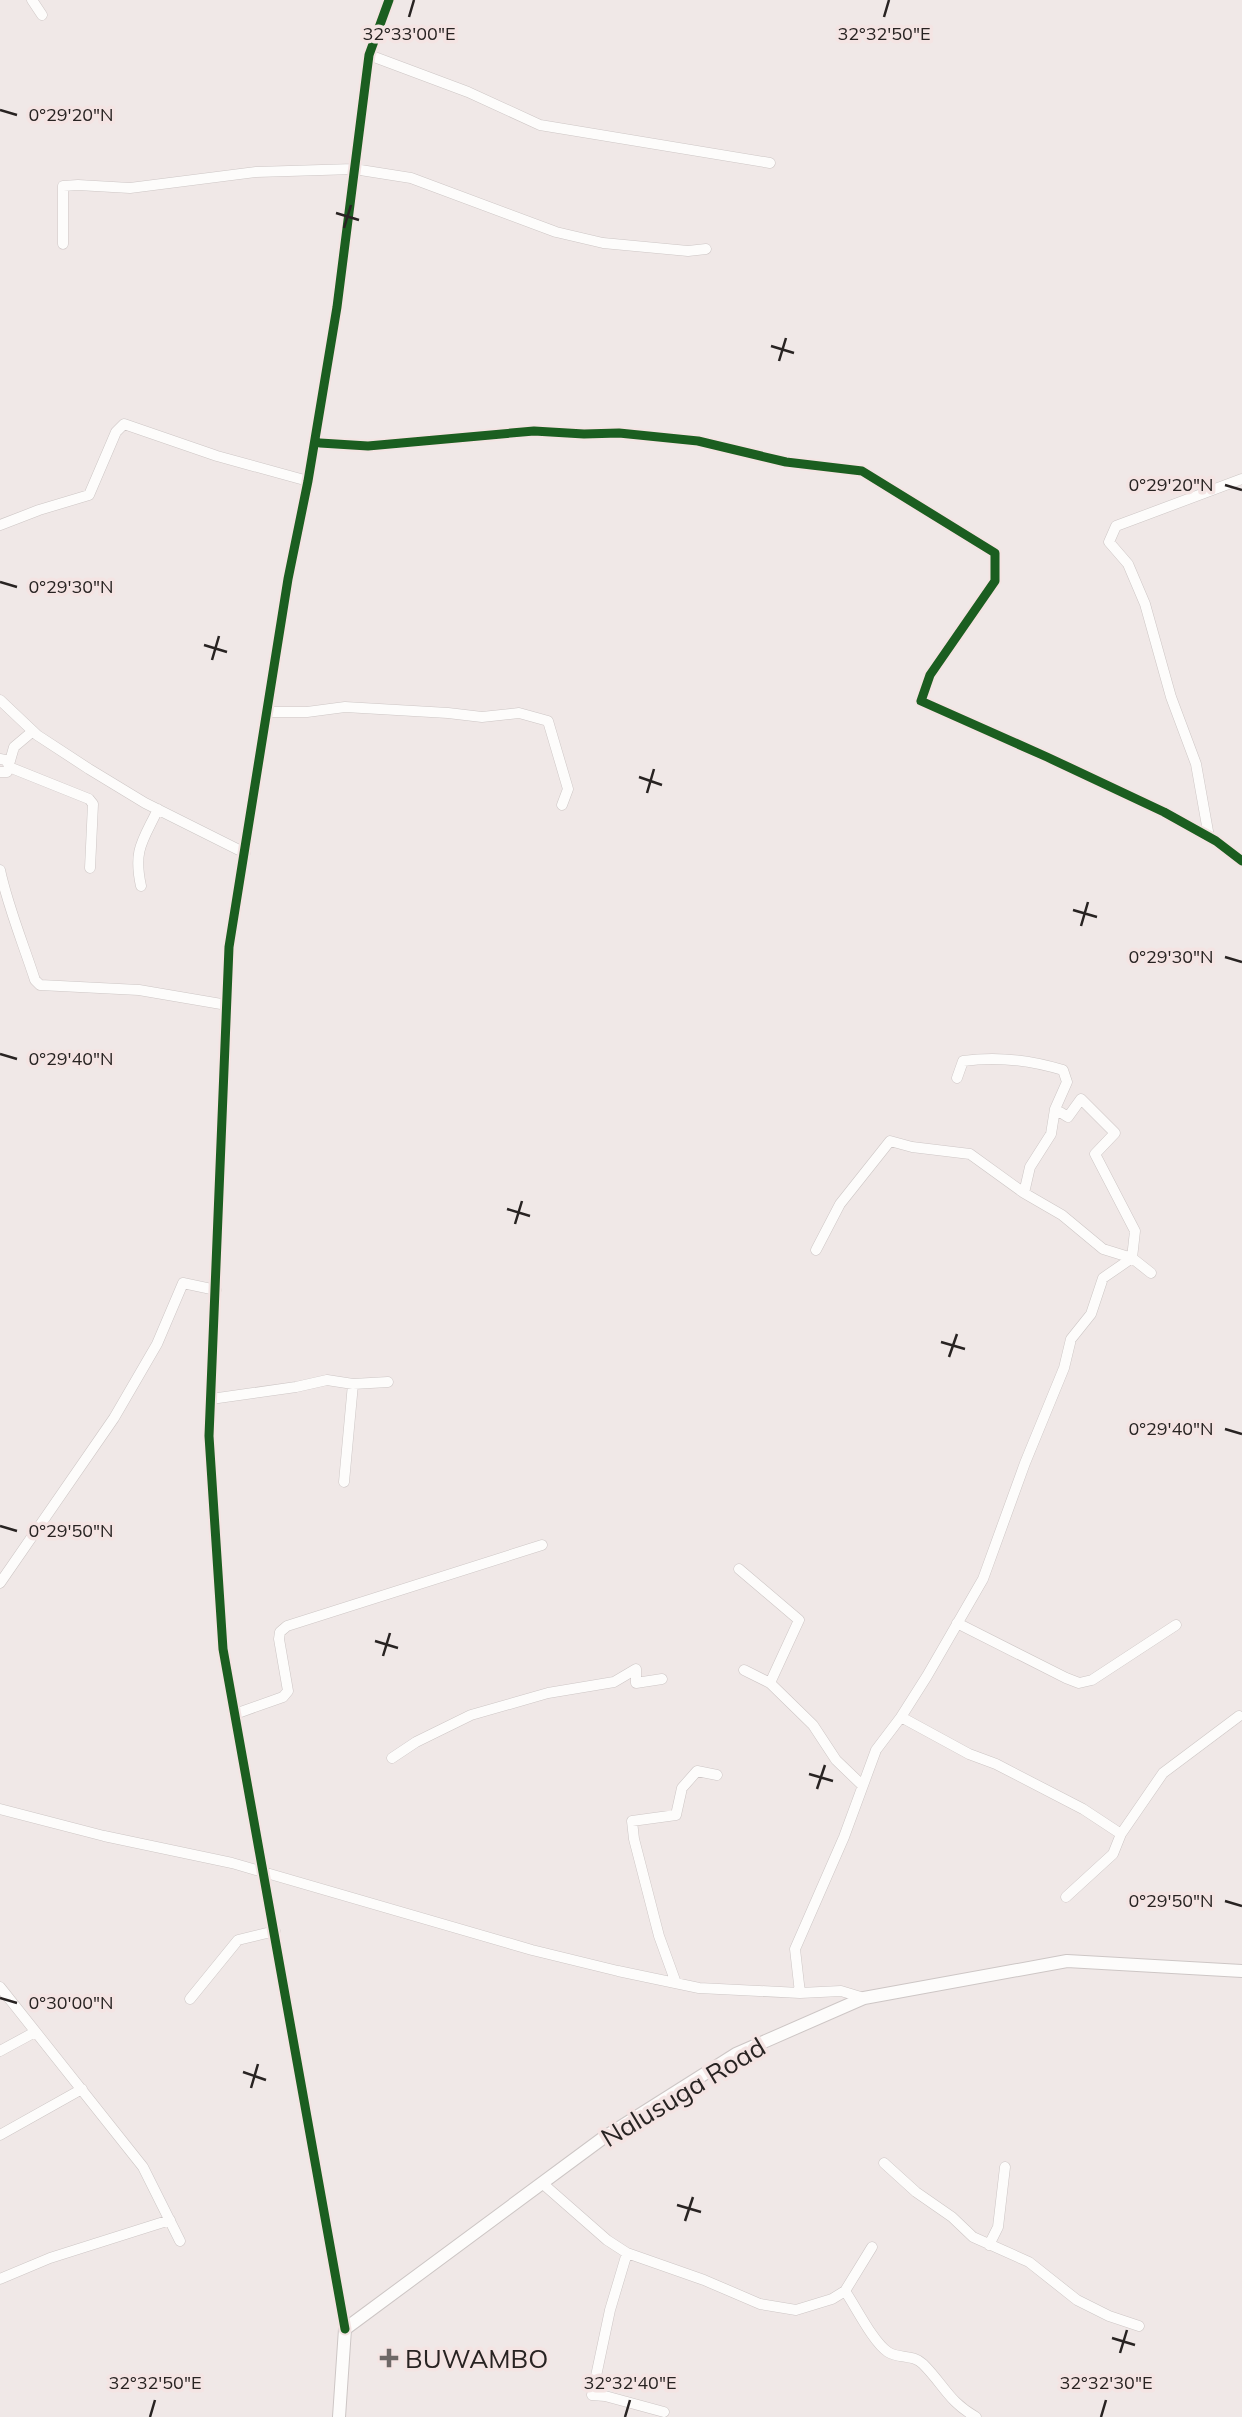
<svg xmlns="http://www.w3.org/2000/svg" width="1242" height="2417" font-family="Mulish,sans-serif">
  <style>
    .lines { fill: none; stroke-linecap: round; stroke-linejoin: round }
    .minor-casing { stroke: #cdc6c5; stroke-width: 11 }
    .tertiary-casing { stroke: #cdc6c5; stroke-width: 14 }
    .minor { stroke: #fdfcfb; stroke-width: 10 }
    .tertiary { stroke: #fdfcfb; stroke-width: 12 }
    .cycleway-casing { stroke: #f4e4e3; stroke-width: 13 }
    .cycleway { stroke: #1b5e20; stroke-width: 9 }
    .ticks { fill: none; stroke: #282322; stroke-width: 2.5 }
    .poi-dot { fill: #6e6867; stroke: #f4e4e3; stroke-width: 2.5 }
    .labels { text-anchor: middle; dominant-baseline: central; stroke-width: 7; stroke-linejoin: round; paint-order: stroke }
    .street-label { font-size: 26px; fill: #282322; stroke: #f4e4e3 }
    .poi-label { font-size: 26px; fill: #282322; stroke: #f4e4e3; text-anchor: start }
    .ticks-label { font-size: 18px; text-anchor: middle; fill: #282322; stroke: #f4e4e3; stroke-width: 7; stroke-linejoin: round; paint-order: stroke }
  </style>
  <rect width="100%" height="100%" fill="#f0e8e7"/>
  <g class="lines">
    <g class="minor-casing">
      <path id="minor" d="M32 0 42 15
        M369 55 468 92 540 125 770 163
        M63 244V186L78 185 130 188 256 172 354 169 411 178 556 232 603 243 688 251 706 249
        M320 443 368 446 534 431 584 434 619 433 698 441 786 462 862 471 995 553V581L930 675 921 701 1047 757 1164 812 1216 841 1242 861
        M0 525 39 510 89 495 116 432 124 424 217 456 308 481
        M0 700 37 735 89 769 145 803 245 853
        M267 712H307L345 707 448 713 482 717 519 713 548 721 568 789 562 805
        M0 759 10 761 14 747 33 731
        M7 761 9 767 89 799 93 804 90 868
        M0 772H7L9 767
        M1209 837 1196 764 1171 697 1145 604 1128 564 1109 542 1116 526 1242 479
        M0 870C8 907 23 943 35 980L40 985 139 990 227 1005
        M141 886C133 849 143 841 158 809
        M957 1078 963 1061C997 1056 1030 1060 1063 1070L1067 1082 1055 1109 1068 1117 1081 1099 1115 1133 1095 1154 1135 1231 1132 1258 1103 1249 1062 1215 1024 1193 1030 1167 1051 1134 1055 1109
        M816 1250 840 1204 890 1141 912 1147 970 1154 1024 1193
        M211 1399 296 1387 327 1380 353 1384 388 1382
        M344 1482 353 1384
        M739 1569 799 1620 770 1683
        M0 1583 114 1418 157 1344 183 1283 216 1290
        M957 1623 1066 1678 1079 1683 1092 1680 1176 1625
        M744 1670 770 1683 813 1725 836 1760 862 1785
        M235 1714 283 1697 288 1691 279 1639 280 1632 287 1626 542 1545
        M901 1717 969 1754 996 1764 1083 1809 1121 1834 1113 1854 1066 1897
        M392 1758 416 1742 471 1715 548 1693 614 1682 636 1669V1683L662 1679
        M0 1809 104 1836 232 1863 532 1950 618 1971 699 1988 800 1993 841 1991 864 1998
        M1121 1834 1163 1773 1239 1716
        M676 1983 659 1936 634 1839 632 1821 676 1815 682 1788 697 1771 717 1775
        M0 1987 143 2167 180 2241
        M800 1993 795 1949 844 1837 876 1750 901 1717 927 1676 983 1579 1025 1463 1064 1368 1071 1339 1091 1314 1103 1278 1132 1258 1151 1273
        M190 1999 238 1940 275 1931
        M0 2051 35 2032
        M0 2135 82 2089
        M884 2163 916 2192 952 2217 973 2237 1029 2262 1077 2300 1109 2316 1139 2326
        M542 2183 607 2240 627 2253 704 2280 760 2304 796 2310 832 2299 845 2291 872 2247
        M989 2245 998 2227 1005 2167
        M627 2253 610 2310 592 2395 605 2396 664 2412
        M0 2279 50 2258 170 2220
        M845 2291C856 2307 873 2342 888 2352 899 2359 913 2354 923 2364 944 2385 949 2402 976 2417
        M345 2329 223 1649 209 1436 229 947 288 579 308 481 337 307 369 55 389 0"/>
    </g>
    <g class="tertiary-casing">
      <path id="tertiary" d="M339 2417 345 2329 603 2138 736 2054 864 1998 1067 1961 1242 1971"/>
    </g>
    <use href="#minor" class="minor"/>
    <use href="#tertiary" class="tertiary"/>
    <g class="cycleway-casing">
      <path id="cycleway" d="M320 443 368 446 534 431 584 434 619 433 698 441 786 462 862 471 995 553V581L930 675 921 701 1047 757 1164 812 1216 841 1242 861
        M345 2329 223 1649 209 1436 229 947 288 579 308 481 337 307 369 55 389 0"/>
    </g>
    <use href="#cycleway" class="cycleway"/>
  </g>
  <path class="ticks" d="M409 17 414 0M884 17 889 0M0 110 17 115M336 213 359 220M344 228 351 205M771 346 794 353M779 361 786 338M1225 485 1242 490M0 582 17 587M204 645 227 652M212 660 219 636M639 777 662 785M647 793 654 769M1073 910 1097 917M1081 926 1088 902M1225 957 1242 962M0 1054 17 1059M507 1209 530 1216M515 1224 522 1201M941 1342 965 1349M949 1357 957 1334M1225 1429 1242 1434M0 1526 17 1531M375 1641 398 1648M383 1656 390 1633M809 1774 833 1781M817 1789 825 1765M1225 1901 1242 1906M0 1998 17 2003M243 2072 266 2080M251 2088 258 2064M677 2205 701 2212M685 2221 693 2197M1112 2338 1135 2345M1120 2353 1127 2330M150 2417 155 2400M625 2417 630 2400M1101 2417 1106 2400"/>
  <path class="poi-dot" d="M385.5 2347.5h7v7h7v7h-7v7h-7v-7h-7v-7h7z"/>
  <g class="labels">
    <g class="street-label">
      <text transform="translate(683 2092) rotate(-31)">Nalusuga Road</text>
    </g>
    <g class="poi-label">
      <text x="405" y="2358">BUWAMBO</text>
    </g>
  </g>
  <g class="ticks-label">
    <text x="409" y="40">32°33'00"E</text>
    <text x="884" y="40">32°32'50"E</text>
    <text x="71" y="121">0°29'20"N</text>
    <text x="1171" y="491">0°29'20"N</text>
    <text x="71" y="593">0°29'30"N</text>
    <text x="1171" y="963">0°29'30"N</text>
    <text x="71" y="1065">0°29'40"N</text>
    <text x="1171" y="1435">0°29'40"N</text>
    <text x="71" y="1537">0°29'50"N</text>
    <text x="1171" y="1907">0°29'50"N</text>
    <text x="71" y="2009">0°30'00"N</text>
    <text x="155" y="2389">32°32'50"E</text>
    <text x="630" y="2389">32°32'40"E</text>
    <text x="1106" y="2389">32°32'30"E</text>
  </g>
</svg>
